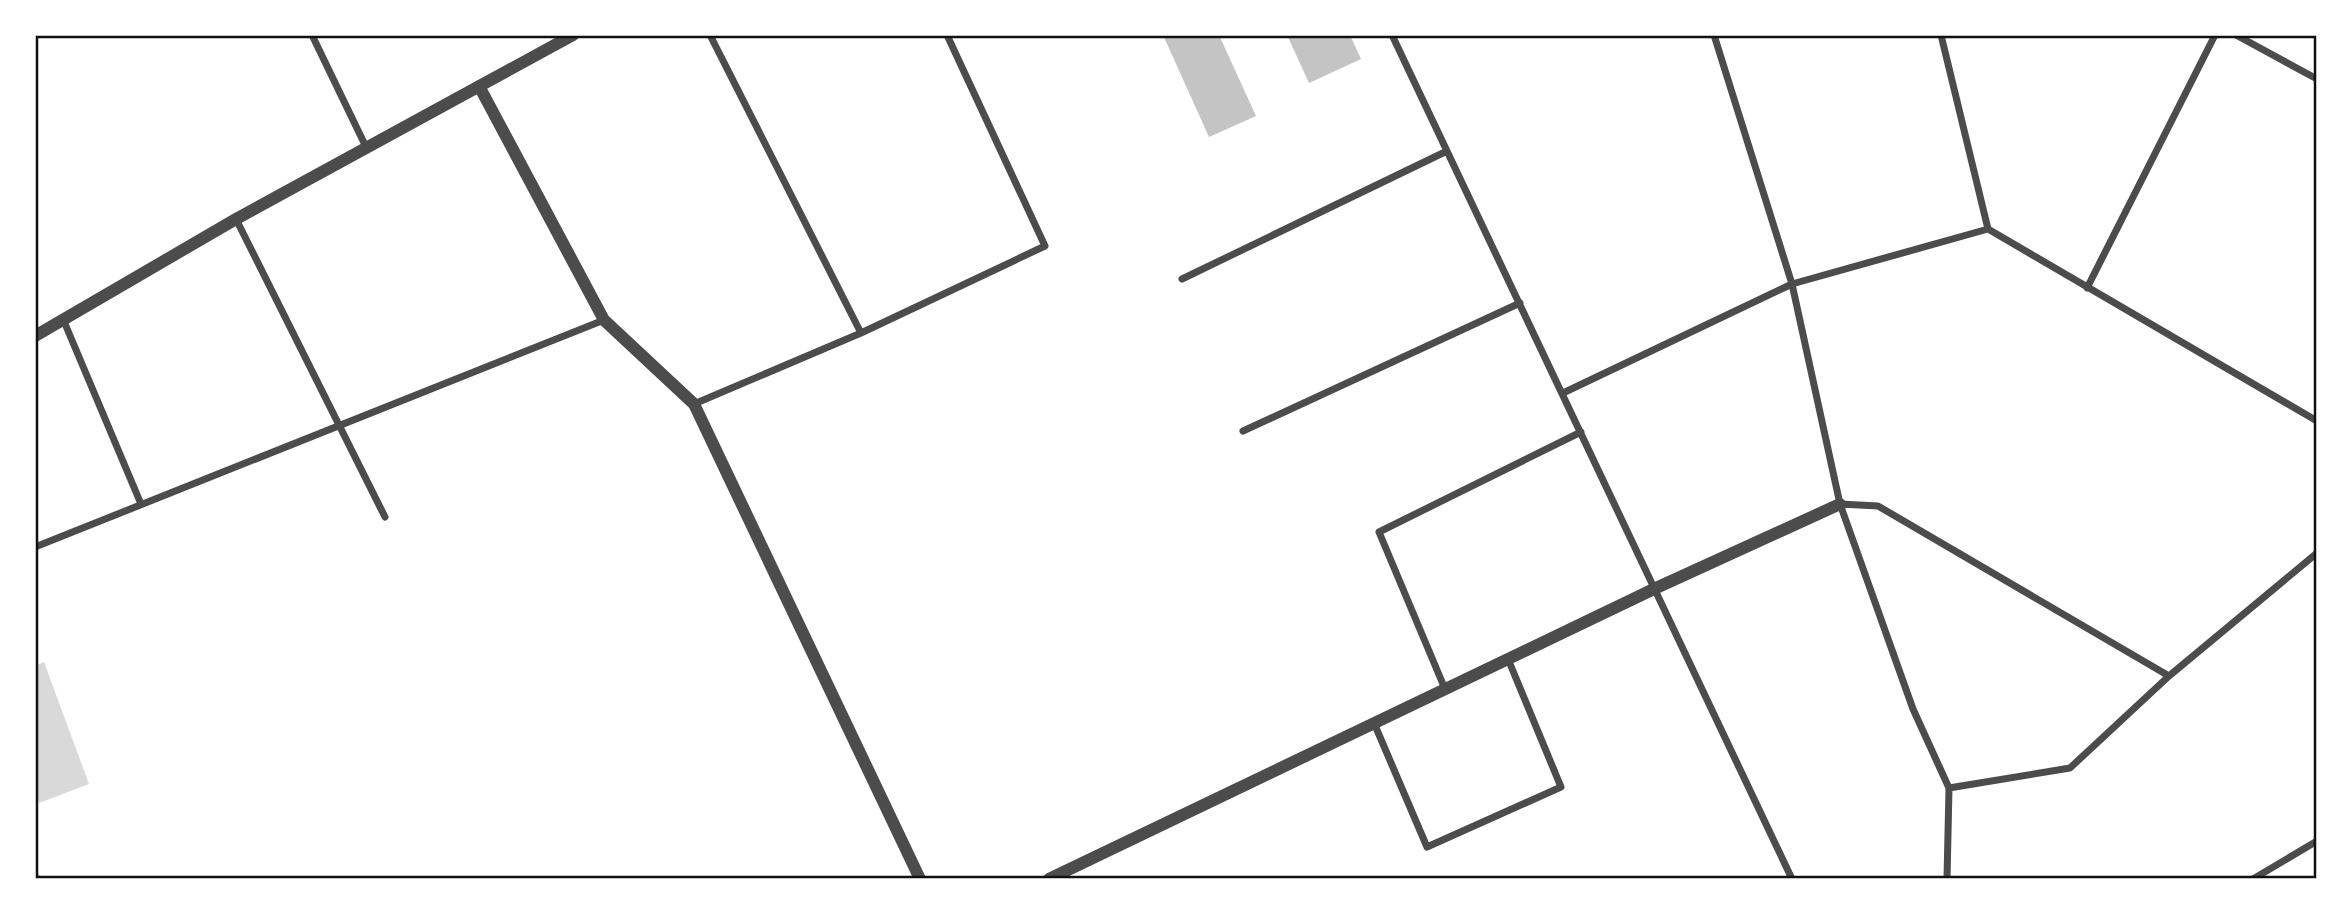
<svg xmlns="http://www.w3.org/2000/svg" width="2352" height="914" font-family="'Sofia Sans Condensed',sans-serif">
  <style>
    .water { fill: #d9d9d9 }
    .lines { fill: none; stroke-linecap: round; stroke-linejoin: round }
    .stream { stroke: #d9d9d9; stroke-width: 10 }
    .building { fill: #c4c4c4 }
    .minor { stroke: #4c4c4c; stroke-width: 7 }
    .tertiary { stroke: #4c4c4c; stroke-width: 12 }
    .neatline { fill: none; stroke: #111; stroke-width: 2.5 }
  </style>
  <rect width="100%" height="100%" fill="#fff"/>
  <path class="water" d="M44 662 89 784 39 803 35 792V666Z"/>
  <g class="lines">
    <path class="stream" d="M35 877 36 879"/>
  </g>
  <path class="building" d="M1163 35H1219L1256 116 1209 137Z
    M1287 35H1350L1361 59 1309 83Z"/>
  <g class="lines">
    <path class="minor" d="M312 35 366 147
      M710 35 861 333
      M1392 35 1792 879
      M1714 35 1792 284 1840 504 1913 709 1949 788 1947 879
      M1941 35 1988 229
      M2236 35 2317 79
      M236 219 385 517
      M1182 279 1447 151
      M2087 288 2215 35
      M63 319 141 504
      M1563 393 1792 284 1988 229 2317 421
      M694 404 861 333 1045 246 947 35
      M1243 431 1520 303
      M1840 504 1878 506 2169 676
      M35 547 604 320
      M1445 689 1379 532 1581 432
      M1374 723 1427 847 1561 787 1508 659
      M1949 788 2070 768 2169 676 2317 553
      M2253 879 2317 841"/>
    <path class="tertiary" d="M479 86 604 320 694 404 920 879
      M35 336 236 219 573 35
      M1049 879 1656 588 1840 504"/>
  </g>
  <rect width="2352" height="914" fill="none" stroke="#ffffff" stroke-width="74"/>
  <rect x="37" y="37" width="2278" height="840" class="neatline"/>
</svg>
